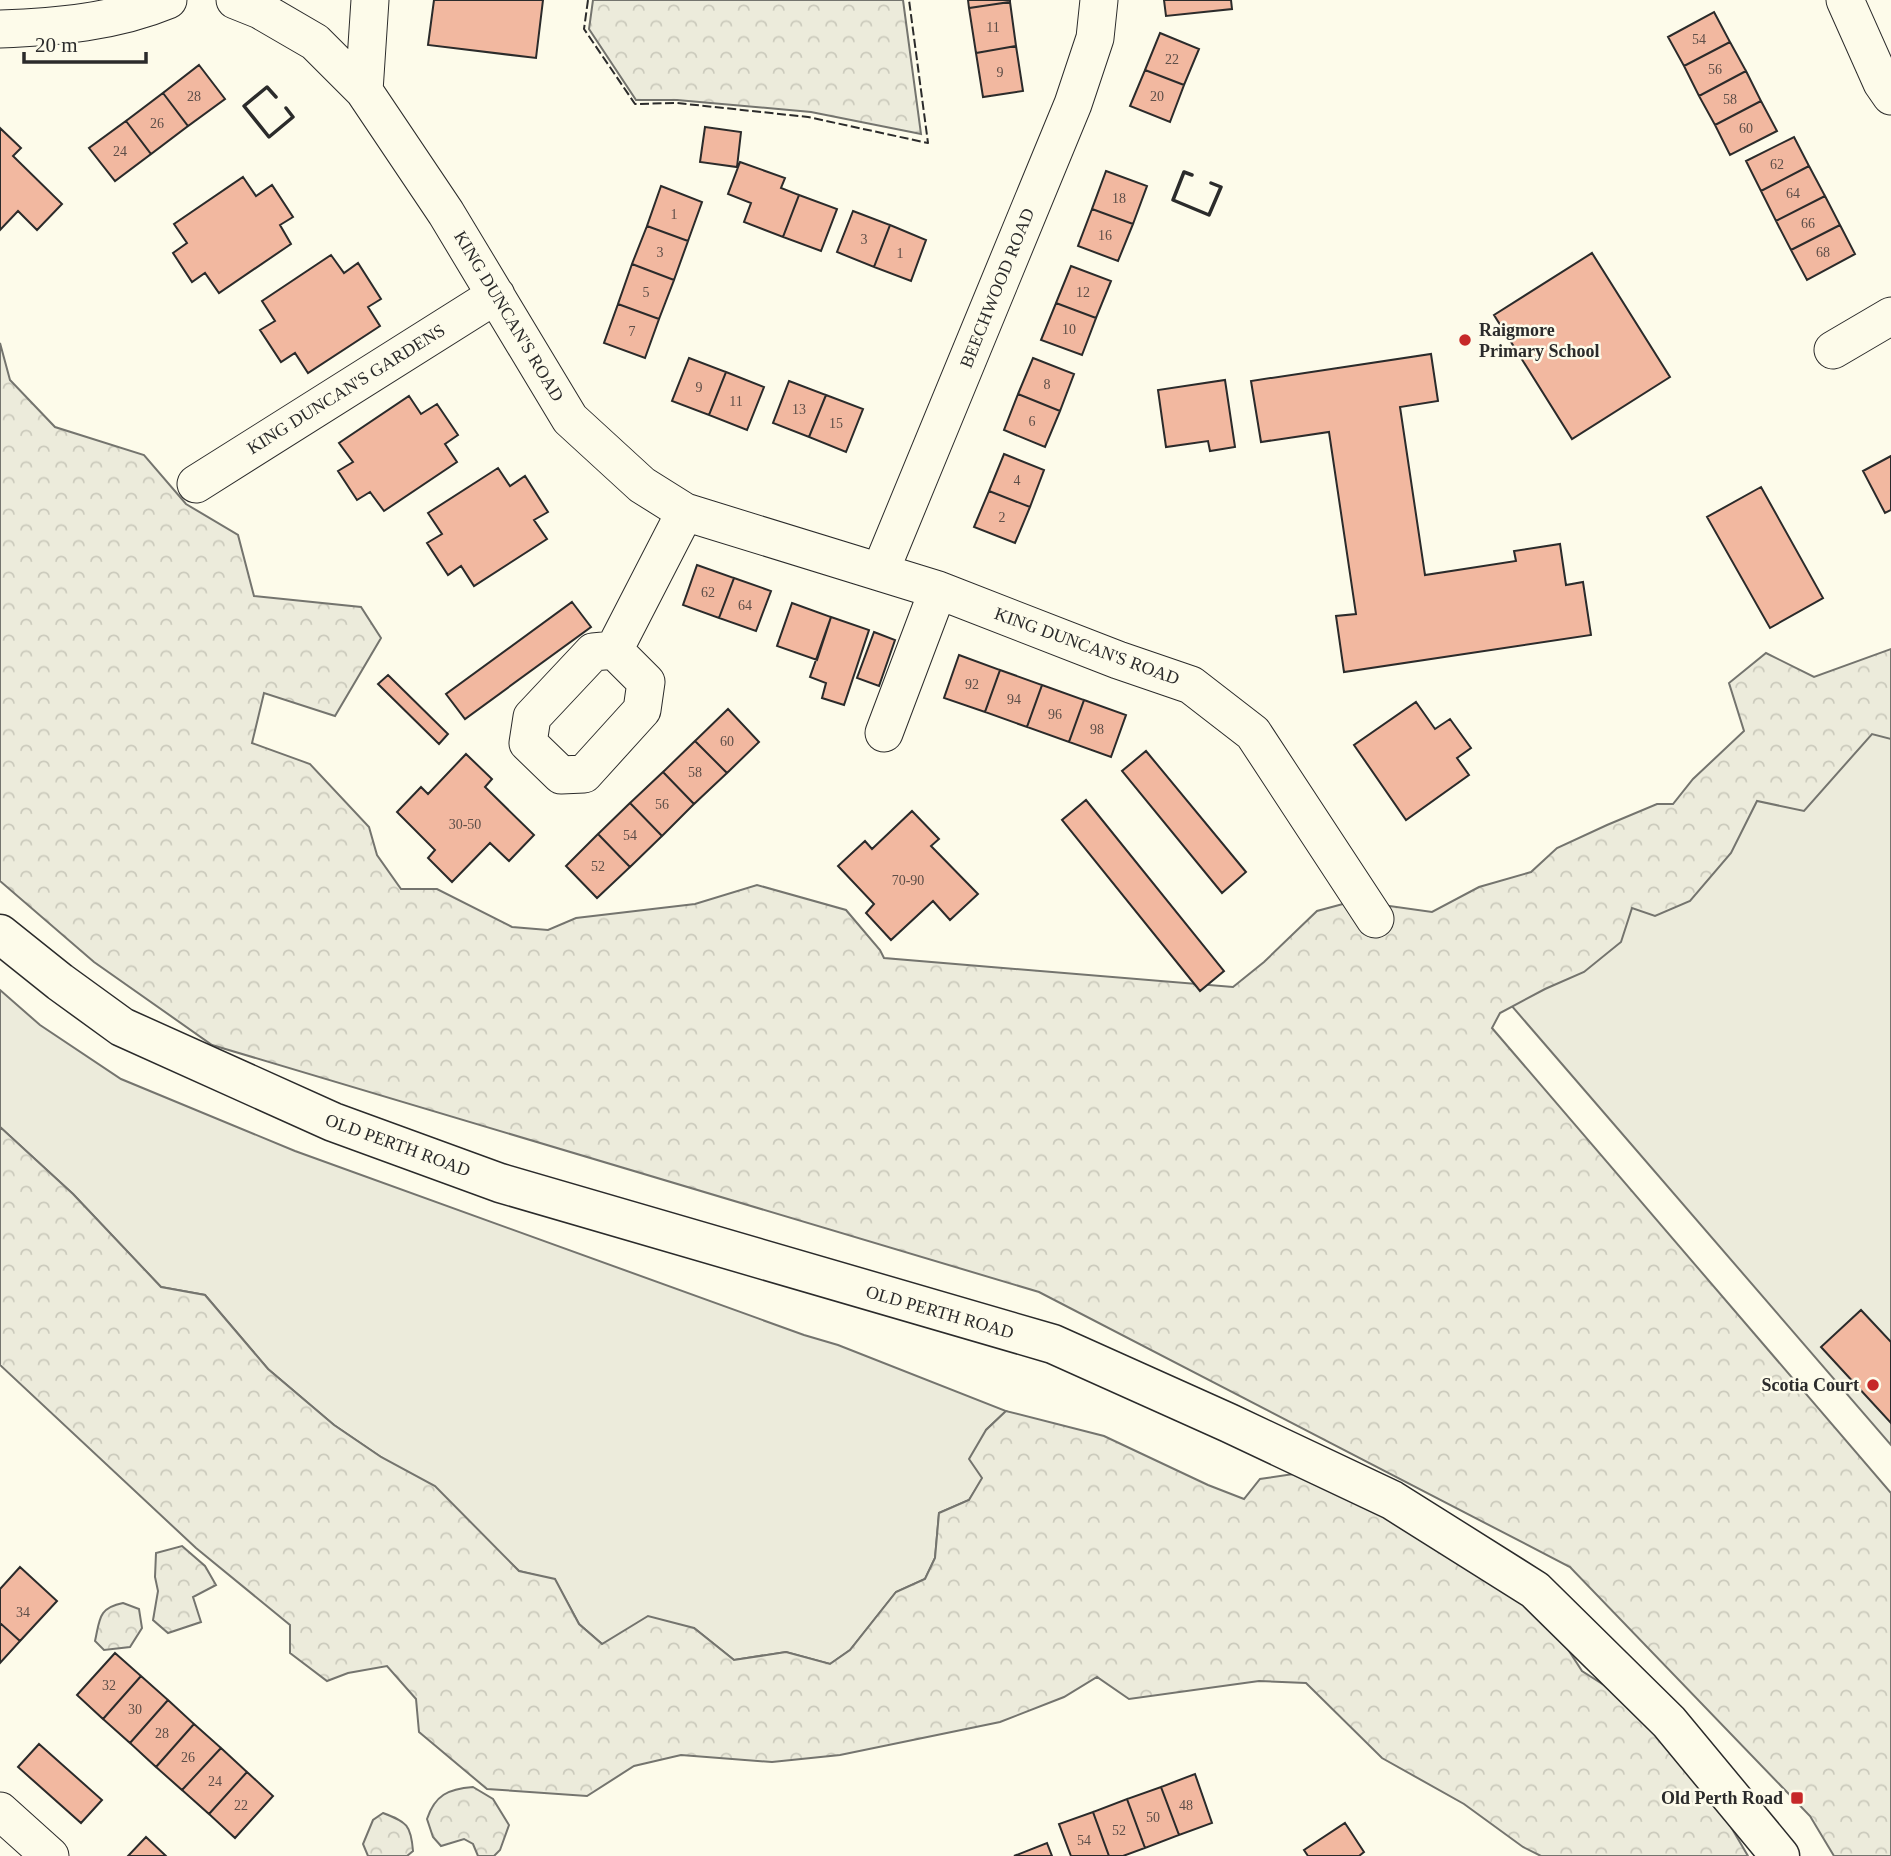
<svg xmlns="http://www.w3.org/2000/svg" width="1891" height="1856" font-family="'Times New Roman',serif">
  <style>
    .grass { fill: #ecebdb; stroke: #74746e; stroke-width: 2 }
    .forest { fill: url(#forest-crowns); stroke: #74746e; stroke-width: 2 }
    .building { fill: #f2b8a0; stroke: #2b2b2b; stroke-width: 2 }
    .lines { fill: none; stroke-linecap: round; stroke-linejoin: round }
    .minor-casing { stroke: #2b2b2b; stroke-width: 39 }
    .secondary-casing { stroke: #2b2b2b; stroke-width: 41 }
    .minor { stroke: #fdfbea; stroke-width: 37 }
    .secondary { stroke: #fdfbea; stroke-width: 38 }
    .fence { stroke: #2b2b2b; stroke-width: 2; stroke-dasharray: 9 3.5; stroke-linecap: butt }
    .wall { stroke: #2b2b2b; stroke-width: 3.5 }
    .poi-dot { fill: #c62828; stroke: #fdfbea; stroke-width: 2.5 }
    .labels { text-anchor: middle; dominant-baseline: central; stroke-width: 5; stroke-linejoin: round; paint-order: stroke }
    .number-label { font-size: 14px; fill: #5d4e48 }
    .street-label { font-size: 18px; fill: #2b2b2b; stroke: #fdfbea }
    .poi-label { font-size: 18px; font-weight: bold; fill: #2b2b2b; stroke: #fdfbea; text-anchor: end }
  </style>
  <defs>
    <pattern id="forest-crowns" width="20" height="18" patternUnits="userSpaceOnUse" patternTransform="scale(1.75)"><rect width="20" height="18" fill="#ecebdb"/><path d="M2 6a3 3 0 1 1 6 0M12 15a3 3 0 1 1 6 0" fill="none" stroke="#cbcabc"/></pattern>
  </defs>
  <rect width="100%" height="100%" fill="#fdfbea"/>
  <path class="grass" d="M1891 705V1445L1479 968Z
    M0 990 40 1025 121 1079 295 1151 804 1335 838 1345 1006 1411 986 1430 983 1478 969 1500 939 1513 935 1558 925 1579 896 1592 850 1650 830 1664 786 1652 734 1660 694 1628 602 1644 579 1624 555 1580 519 1571 486 1540 381 1457 334 1425 268 1369 205 1295 161 1287 73 1194 0 1127Z"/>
  <path class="forest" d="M593 0H903L921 134 811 112 677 100H636L589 29Z
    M0 343 10 380 55 427 144 455 186 504 238 535 254 596 361 607 381 638 335 716 264 693 252 743 310 764 369 827 377 855 401 889H437L512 927 548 930 576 918 695 904 757 885 846 910 880 950 884 958 1233 987 1264 962 1317 911 1354 901 1432 912 1479 887 1531 872 1557 848 1607 825 1657 804H1673L1693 779 1744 731 1729 683 1766 653 1814 677 1891 649V739L1872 734 1804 811 1757 801 1731 853 1690 901 1655 916 1632 908 1621 942 1584 972 1545 989 1500 1013 1492 1028 1891 1493V1856H1834L1810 1816 1570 1567 1039 1292 212 1045 94 962 0 881Z
    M0 1127 73 1194 161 1287 205 1295 268 1369 334 1425 381 1457 435 1486 519 1571 555 1579 579 1624 602 1644 648 1616 694 1628 734 1660 786 1652 830 1664 850 1650 896 1592 925 1579 935 1558 939 1513 969 1500 982 1478 969 1459 986 1430 1006 1411 1104 1436 1208 1485 1244 1499 1260 1479 1320 1470 1536 1600 1582 1671 1626 1699 1694 1764 1748 1856H1541L1523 1847 1464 1804 1382 1758 1306 1683 1259 1681 1129 1699 1097 1677 1064 1697 1000 1722 840 1755 772 1762 681 1755 634 1766 587 1796 487 1789 419 1732 416 1699 387 1666 348 1673 327 1681 290 1653V1625L196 1548 0 1365Z
    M182 1546 205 1566 216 1585 193 1597 201 1622 168 1633 153 1620 158 1591 155 1577 156 1553Z
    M123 1603 139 1609 142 1628 130 1647 104 1650 95 1641C100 1619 98 1608 123 1603Z
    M473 1787 493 1799 509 1825 500 1850 494 1856H478L473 1844 464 1839 441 1846 433 1837 427 1819C435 1795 448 1789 473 1787Z
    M383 1813C407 1822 411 1825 413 1851L407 1856H368L363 1844 373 1820Z"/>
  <path class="building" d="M434 0H543L536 58 428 45Z
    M968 0H1010V2L969 8Z
    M1164 0H1231L1232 9 1166 16Z
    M1010 2 1016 46 976 53 969 8Z
    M1714 12 1730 42 1684 66 1668 37Z
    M1160 33 1199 49 1184 85 1145 70Z
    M1730 42 1746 71 1699 96 1684 66Z
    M1016 46 1023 91 983 97 976 53Z
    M199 65 225 99 188 126 163 93Z
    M1145 70 1184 85 1170 122 1130 106Z
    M1746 71 1761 101 1715 125 1699 96Z
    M163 93 188 126 151 154 126 121Z
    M1761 101 1777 131 1730 155 1715 125Z
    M126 121 151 154 115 181 89 148Z
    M705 127 741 132 737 167 700 162Z
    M0 128 21 148 13 156 62 204 37 230 18 211 0 230Z
    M1794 137 1809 166 1761 191 1746 161Z
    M740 162 785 178 781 188 799 195 783 237 744 222 751 203 728 194Z
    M1809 166 1825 196 1776 221 1761 191Z
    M1106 171 1147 186 1133 224 1092 209Z
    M243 177 256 196 272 185 293 217 280 225 291 244 219 293 205 273 192 282 173 253 187 243 174 224Z
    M661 186 702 202 688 241 647 226Z
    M799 195 837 209 821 251 783 237Z
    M1825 196 1840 225 1791 250 1776 221Z
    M1092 209 1133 224 1118 261 1078 246Z
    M853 211 890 225 874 267 837 252Z
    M890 225 926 240 911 281 874 267Z
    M1840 225 1855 254 1807 280 1791 250Z
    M647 226 688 241 674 280 632 264Z
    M1592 253 1670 377 1572 439 1494 315Z
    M331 255 344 273 358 263 381 299 368 307 380 326 308 373 295 353 281 362 260 330 275 321 262 301Z
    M632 264 674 280 659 319 618 304Z
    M1071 266 1111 281 1096 318 1056 303Z
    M1056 303 1096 318 1082 355 1041 340Z
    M618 304 659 319 645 358 604 343Z
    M1431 354 1438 401 1400 407 1425 575 1516 561 1514 551 1560 544 1566 585 1583 582 1591 635 1344 672 1336 616 1356 614 1329 432 1261 442 1251 381Z
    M689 358 726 372 709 415 672 401Z
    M1033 358 1074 374 1060 411 1018 394Z
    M726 372 764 387 747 430 709 415Z
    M1225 380 1235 447 1210 451 1208 441 1166 447 1158 390Z
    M789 381 826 395 809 437 773 423Z
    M1018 394 1060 411 1045 447 1004 430Z
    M826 395 863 409 846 452 809 437Z
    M409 396 421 414 437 404 458 435 445 444 457 462 384 511 370 492 357 500 338 471 353 462 339 443Z
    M1004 454 1044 470 1030 507 989 491Z
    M1891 456V510L1885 513 1863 471Z
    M498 468 510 486 525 476 548 512 534 520 547 539 474 586 461 566 448 575 427 543 442 534 428 513Z
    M1761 487 1823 598 1770 628 1707 517Z
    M989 491 1030 507 1015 543 974 527Z
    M697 565 734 578 719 618 683 605Z
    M734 578 771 591 756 631 719 618Z
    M572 602 591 627 465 719 446 694Z
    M792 603 831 617 817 660 777 646Z
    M831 617 869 630 844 705 822 698 826 683 810 677Z
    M874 632 895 640 879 686 857 678Z
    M959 655 1000 670 985 712 944 698Z
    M1000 670 1042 685 1027 727 985 712Z
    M388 675 448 734 439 744 378 684Z
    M1042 685 1084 700 1069 742 1027 727Z
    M1084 700 1126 715 1111 757 1069 742Z
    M1416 702 1435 729 1450 719 1471 748 1457 758 1469 775 1406 820 1354 745Z
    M728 709 759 742 727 773 695 741Z
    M695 741 727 773 694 804 663 772Z
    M1146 751 1246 872 1222 893 1122 771Z
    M466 754 492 779 485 787 534 835 509 861 490 843 452 882 428 858 435 850 397 812 421 787 428 794Z
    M663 772 694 804 662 836 630 803Z
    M1086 800 1224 971 1200 991 1062 820Z
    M630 803 662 836 630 867 598 834Z
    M912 811 939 839 931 846 978 894 950 920 933 901 891 940 866 913 874 904 838 866 865 841 872 849Z
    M598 834 630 867 597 898 566 866Z
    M1861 1310 1891 1342V1423L1821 1347Z
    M20 1567 57 1601 20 1641 0 1623V1589Z
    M0 1623 20 1641 0 1663Z
    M115 1653 141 1676 103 1719 77 1695Z
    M141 1676 168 1700 130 1743 103 1719Z
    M168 1700 194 1724 156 1767 130 1743Z
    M194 1724 221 1748 182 1790 156 1767Z
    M39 1744 102 1800 81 1823 18 1767Z
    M221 1748 247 1772 209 1814 182 1790Z
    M247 1772 273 1796 235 1838 209 1814Z
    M1195 1774 1212 1823 1179 1835 1161 1787Z
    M1161 1787 1179 1835 1145 1848 1127 1799Z
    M1127 1799 1145 1848 1123 1856H1109L1093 1812Z
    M1093 1812 1109 1856H1071L1059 1824Z
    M1345 1823 1364 1852 1359 1856H1308L1304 1850Z
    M146 1837 166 1856H128Z
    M1047 1843 1052 1856H1014Z"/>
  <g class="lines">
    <g class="minor-casing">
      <path id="minor" d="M235 0 260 10 315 42 364 91 446 213 570 419 642 485 685 512 938 590 1118 660 1191 685 1253 733 1375 919
        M1845 0 1882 83 1891 96
        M0 29C57 27 115 22 168 0
        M364 91 370 0
        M1833 350 1891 316
        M196 484 496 295
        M880 572 1073 104 1095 38 1099 0
        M614 650 646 682 642 710 584 774 561 775 528 743 532 717 593 652 614 650 685 512
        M884 733 938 590
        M0 1811 50 1856"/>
    </g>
    <g class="secondary-casing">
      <path id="secondary" d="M0 934 60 982 122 1027 333 1122 500 1183 1053 1344 1229 1423 1392 1500 1535 1590 1669 1722 1780 1856"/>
    </g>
    <use href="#minor" class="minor"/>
    <use href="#secondary" class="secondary"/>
    <path class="fence" d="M588 0 584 29 635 104 677 103 808 117 928 143 909 0"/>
    <path class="wall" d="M276 97 267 87 244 106 269 137 293 117 286 108
      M1192 175 1184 172 1173 200 1209 215 1221 187 1211 183"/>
  </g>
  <g class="poi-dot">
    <circle cx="1465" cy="340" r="7"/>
    <circle cx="1873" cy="1385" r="7"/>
    <rect x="1790" y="1791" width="14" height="14" rx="3.5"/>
  </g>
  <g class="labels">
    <g class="number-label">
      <text x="993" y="27">11</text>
      <text x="1699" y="39">54</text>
      <text x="1172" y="59">22</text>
      <text x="1715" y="69">56</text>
      <text x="1000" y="72">9</text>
      <text x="194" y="96">28</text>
      <text x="1157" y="96">20</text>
      <text x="1730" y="99">58</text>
      <text x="157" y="123">26</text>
      <text x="1746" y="128">60</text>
      <text x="120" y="151">24</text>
      <text x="1777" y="164">62</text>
      <text x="1793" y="193">64</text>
      <text x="1119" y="198">18</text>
      <text x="674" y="214">1</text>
      <text x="1808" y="223">66</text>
      <text x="1105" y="235">16</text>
      <text x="864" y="239">3</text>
      <text x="660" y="252">3</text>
      <text x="1823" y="252">68</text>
      <text x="900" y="253">1</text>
      <text x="646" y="292">5</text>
      <text x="1083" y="292">12</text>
      <text x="1069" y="329">10</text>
      <text x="632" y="331">7</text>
      <text x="1047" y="384">8</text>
      <text x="699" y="387">9</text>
      <text x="736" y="401">11</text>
      <text x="799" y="409">13</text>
      <text x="1032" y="421">6</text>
      <text x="836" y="423">15</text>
      <text x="1017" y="480">4</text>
      <text x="1002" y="517">2</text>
      <text x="708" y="592">62</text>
      <text x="745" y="605">64</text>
      <text x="972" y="684">92</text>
      <text x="1014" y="699">94</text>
      <text x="1055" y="714">96</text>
      <text x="1097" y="729">98</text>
      <text x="727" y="741">60</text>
      <text x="695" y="772">58</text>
      <text x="662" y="804">56</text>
      <text x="465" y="824">30-50</text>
      <text x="630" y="835">54</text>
      <text x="598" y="866">52</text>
      <text x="908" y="880">70-90</text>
      <text x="23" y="1612">34</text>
      <text x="109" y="1685">32</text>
      <text x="135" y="1709">30</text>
      <text x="162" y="1733">28</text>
      <text x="188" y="1757">26</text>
      <text x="215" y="1781">24</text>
      <text x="241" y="1805">22</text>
      <text x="1186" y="1805">48</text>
      <text x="1153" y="1817">50</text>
      <text x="1119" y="1830">52</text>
      <text x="1084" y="1840">54</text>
    </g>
    <g class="street-label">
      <text transform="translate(997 288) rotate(-68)">BEECHWOOD ROAD</text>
      <text transform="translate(509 316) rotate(59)">KING DUNCAN'S ROAD</text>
      <text transform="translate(346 389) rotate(-32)">KING DUNCAN'S GARDENS</text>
      <text transform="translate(1087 646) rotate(20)">KING DUNCAN'S ROAD</text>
      <text transform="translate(398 1145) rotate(20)">OLD PERTH ROAD</text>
      <text transform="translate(940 1312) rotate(16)">OLD PERTH ROAD</text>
    </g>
    <g class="poi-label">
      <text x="1479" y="330" text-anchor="start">Raigmore<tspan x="1479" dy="21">Primary School</tspan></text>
      <text x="1859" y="1385">Scotia Court</text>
      <text x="1783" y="1798">Old Perth Road</text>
    </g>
  </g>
  <path d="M24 52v10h122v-10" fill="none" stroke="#2b2b2b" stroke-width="3.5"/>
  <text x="35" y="52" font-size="21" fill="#2b2b2b" stroke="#fdfbea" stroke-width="5" paint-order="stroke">20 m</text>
</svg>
